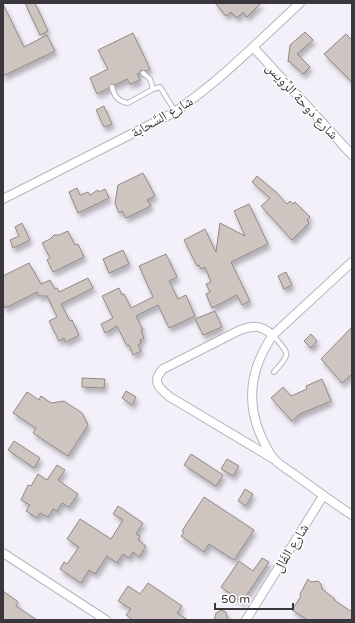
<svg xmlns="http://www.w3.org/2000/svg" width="355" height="623" font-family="'Varela Round','Noto Naskh Arabic',sans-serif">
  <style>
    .building { fill: #cec5c1; stroke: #918985; filter: url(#shadow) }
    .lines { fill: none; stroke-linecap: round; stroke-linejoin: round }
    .lane-casing { stroke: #b7b4bc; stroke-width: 6 }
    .street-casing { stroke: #b7b4bc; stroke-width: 10 }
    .lane { stroke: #fff; stroke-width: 4 }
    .street { stroke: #fff; stroke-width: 8 }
    .labels { text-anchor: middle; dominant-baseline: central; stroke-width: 3; stroke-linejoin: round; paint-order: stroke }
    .street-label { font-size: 14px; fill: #39373b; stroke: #fff }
  </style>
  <defs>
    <filter id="shadow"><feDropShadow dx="2.5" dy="4.5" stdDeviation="2" flood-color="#0004"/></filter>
  </defs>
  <rect width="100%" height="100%" fill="#f3f0f9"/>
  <path class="building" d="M25 3H35L48 31 40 35Z
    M215 3H261L247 17 243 12 237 18 231 12 226 16Z
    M3 4 24 47 47 35 55 51 3 76Z
    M305 32 313 40 297 54 310 67 303 74 289 61 288 62 290 45Z
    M133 33 150 69 146 71 141 70 140 73 137 74 140 80 130 84 127 79 115 85 111 84 109 88 97 94 90 78 108 69 98 50Z
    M346 34 352 40V82L324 54Z
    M104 106 112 124 104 127 96 110Z
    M143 173 155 196 147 200 151 206 126 218 122 211 119 213 115 203 118 185Z
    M257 176 276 192 287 204 290 201 293 204 295 202 310 217 307 220 309 223 292 240 261 206 270 198 252 182Z
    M77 188 80 195 88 192 90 195 98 190 99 192 105 189 109 198 78 213 69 192Z
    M249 204 268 244 231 262 250 301 242 305 237 295 212 308 206 294 210 292 206 284 211 282 205 267 201 269 199 265 197 266 184 240 205 229 216 252 220 223 245 236 234 211Z
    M22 223 30 240 13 248 10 240 19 236 15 227Z
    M68 231 75 245 78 244 84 257 53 272 47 260 50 258 42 243 50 239 54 235H59Z
    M123 250 129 264 109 273 103 259Z
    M166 254 177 277 169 281 178 299 186 295 195 316 169 328 158 305 136 316 143 330 141 331 144 338 140 340 141 343 138 345 141 351 133 355 129 345 127 346 117 326 105 333 101 324 113 318 102 296 119 288 122 295 124 294 131 308 153 297 139 266Z
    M29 263 41 284 50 280 55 289 57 288 59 292 88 278 93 288 61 304 70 321 72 320 79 335 66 342 64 338 59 341 49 321 57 317 47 296H39L37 292 5 308 3 303V276Z
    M286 272 292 285 284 289 278 276Z
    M215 311 222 327 203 335 195 319Z
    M352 327V374L342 383 321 359Z
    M311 334 317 341 311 348 304 341Z
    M82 378 105 379 104 388 82 387Z
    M322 379 331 401 300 414 292 421 271 398 283 387 291 396 307 389 306 386Z
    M126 391 136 397 132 405 122 398Z
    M27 392 39 400 41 396 51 403 64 401 82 413 88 425 68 456 33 433 36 428 13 413Z
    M14 441 40 458 34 468 8 450Z
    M191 454 223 475 216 486 184 465Z
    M227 459 239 466 233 476 221 469Z
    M57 465 65 470 58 480 78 494 69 507 62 503 57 511 53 509 48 517 40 513 37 518 26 511 30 505 21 500 28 485 31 486 38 474 47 480Z
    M245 489 253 494 246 506 238 501Z
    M204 497 254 530 234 560 209 544 204 552 181 536 184 532 182 531Z
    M118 506 143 523 136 534 140 536 138 540 146 546 139 557 133 552 129 558 123 554 117 563 107 556 95 574 89 570 81 583 60 569 64 562 67 564 79 547 67 539 80 519 111 539 123 520 113 514Z
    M262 558 269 562 242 602 221 587 239 561 253 571Z
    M308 579 311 582 318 581 321 584 322 589 335 599 334 600 352 612V620H308L292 610 301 596 300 594Z
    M148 583 182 606 177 613 188 620H133L126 615 131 609 118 601 128 586 140 594Z
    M3 591 17 601 18 602 16 606 37 620H3Z
    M221 610 226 612 228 620H214L216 613Z"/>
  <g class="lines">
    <g class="lane-casing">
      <path id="lane" d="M143 73 150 79 153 89
        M112 87C114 96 119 102 128 103L153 89 160 87 175 111
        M273 335C289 355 292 352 274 372"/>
    </g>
    <g class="street-casing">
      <path id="street" d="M253 47 352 155
        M3 199 173 113C220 81 259 41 300 3
        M352 262 273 335C251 367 245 400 261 436 265 444 268 453 275 460 280 465 288 470 294 474 313 488 332 502 352 515
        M272 458 170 397C159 388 151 382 163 369L240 330C255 325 260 325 273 335
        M3 553 106 620
        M246 620 323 496"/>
    </g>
    <use href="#lane" class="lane"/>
    <use href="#street" class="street"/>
  </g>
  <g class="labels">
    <g class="street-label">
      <text transform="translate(302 101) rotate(47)">شارع دَوحة الرِّوَيس</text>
      <text transform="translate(162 117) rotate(-30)">شارع السَّحابة</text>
      <text transform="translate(291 548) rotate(-58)">شارع الفَال</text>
    </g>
  </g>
  <rect width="355" height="623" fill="none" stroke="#39373b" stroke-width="8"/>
  <path d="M215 603v6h78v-6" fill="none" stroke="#39373b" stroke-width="2"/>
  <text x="221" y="603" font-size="12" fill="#39373b" stroke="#ffffff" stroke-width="3" paint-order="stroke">50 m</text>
</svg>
